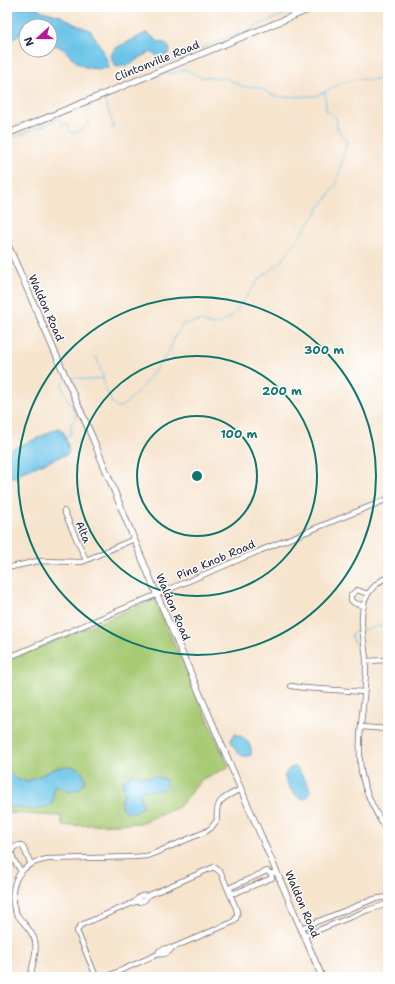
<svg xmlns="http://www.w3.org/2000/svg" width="395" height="984" font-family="'Shantell Sans',sans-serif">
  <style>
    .green { fill: #a7cb74; stroke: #647658 }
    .water { fill: #6bc4e8; stroke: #467392 }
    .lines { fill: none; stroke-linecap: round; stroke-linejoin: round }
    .stream { stroke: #6bc4e8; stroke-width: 1 }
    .minor-casing { stroke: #6c666e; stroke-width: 6 }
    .tertiary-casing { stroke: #6c666e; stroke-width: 7 }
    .minor { stroke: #fff; stroke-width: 4.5 }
    .tertiary { stroke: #fff; stroke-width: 5.5 }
    .ring { fill: none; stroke: #0f766e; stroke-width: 2 }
    .labels { text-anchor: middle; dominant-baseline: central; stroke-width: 3; stroke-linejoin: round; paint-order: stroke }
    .street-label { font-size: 11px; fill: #22223b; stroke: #fff }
    .centre { fill: #0f766e; stroke: #fff; stroke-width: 2 }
    .ring-label { font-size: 12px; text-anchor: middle; font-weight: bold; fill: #0f766e; stroke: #fff; stroke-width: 3; stroke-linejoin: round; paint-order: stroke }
  </style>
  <rect width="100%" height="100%" fill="#fff"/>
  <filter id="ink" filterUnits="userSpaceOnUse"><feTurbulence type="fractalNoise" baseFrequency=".025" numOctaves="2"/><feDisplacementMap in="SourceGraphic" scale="8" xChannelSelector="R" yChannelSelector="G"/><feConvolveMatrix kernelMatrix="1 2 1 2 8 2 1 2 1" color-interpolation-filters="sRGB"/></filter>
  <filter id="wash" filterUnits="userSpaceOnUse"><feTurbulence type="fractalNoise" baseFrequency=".012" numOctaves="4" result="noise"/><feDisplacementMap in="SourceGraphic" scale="16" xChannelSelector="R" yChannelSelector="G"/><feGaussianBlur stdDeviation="0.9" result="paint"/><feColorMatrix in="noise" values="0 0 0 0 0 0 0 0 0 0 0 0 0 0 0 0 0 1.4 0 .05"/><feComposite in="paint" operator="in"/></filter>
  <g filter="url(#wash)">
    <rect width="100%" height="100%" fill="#f6e4cd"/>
    <path class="green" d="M154 599 229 767 202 779 179 807 141 823 63 826 60 816 7 813V661Z"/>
    <path class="water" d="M7 7H36L42 11 61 16 74 24 90 30 104 52 109 68C101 69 88 70 81 65 68 57 68 47 50 44V26H26V30L7 43Z
      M146 33 149 34 159 42 165 43 170 49 169 53 161 58 151 52C138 56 130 70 115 66L111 55 116 48Z
      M58 428 63 431C65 437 70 447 68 454L19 473 17 477H10L7 475V451L36 439Z
      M236 734C245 738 253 744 251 755 240 760 234 749 231 740L233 735Z
      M70 766C80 768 84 772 85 782L80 788 70 792 54 785 53 803 45 808 41 807C33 812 26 808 17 807 14 807 10 807 7 807V770L17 780 28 781 59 767Z
      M292 767H296L308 784 310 790 308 797 304 799C293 797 288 786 284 776L288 770Z
      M134 774 149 777 157 776 166 780C169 794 151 790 143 790L140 791 142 807C135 814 121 815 121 802 121 798 124 796 124 793 125 791 123 789 123 787 121 779 127 775 134 774Z"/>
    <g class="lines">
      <path class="stream" d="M163 57 165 60 171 62 221 40 236 35 301 7
        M108 62 113 61
        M104 100C108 110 112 119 114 130
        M7 140 59 119 61 120 62 125 68 124C70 140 80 131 88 124L87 112 90 105 157 76 165 73 173 74 184 69 200 77 226 78 244 87H258L275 96 282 97 316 96 346 81 357 79 376 80 388 76
        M96 357C104 373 104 397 117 408 131 405 158 366 167 354 171 349 172 343 175 337 177 333 180 329 183 324L200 321 213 325 219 324 227 320 234 314 259 279 282 261 336 185 347 141 341 135 337 127 336 118 326 110 325 91
        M70 379C81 375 80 380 90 380 95 380 98 377 103 379
        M65 381 62 383V387L76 415V418L71 424V434L65 437
        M364 630 388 624
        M355 644C349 635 351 632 361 631"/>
    </g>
  </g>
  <g filter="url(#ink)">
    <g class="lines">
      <g class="minor-casing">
        <path id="minor" d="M64 511 86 560
          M7 568 38 561 82 562 134 539
          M388 577C378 581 369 590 365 600 358 620 365 641 366 661 367 697 356 733 361 770 364 793 377 814 388 834
          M364 606 354 603 351 600V595L357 590 368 594
          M7 658 264 549 388 499
          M366 661 388 660
          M291 686 305 688 364 692
          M361 727 388 729
          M21 871C15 863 4 847 21 845L23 847 31 864
          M271 874 272 878 235 893 229 892 231 887 267 871 271 874 277 871
          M147 896 145 900 139 902H135C138 897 141 894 147 896L214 867 221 873 236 908C238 914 238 917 233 922L172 948
          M301 928 374 899 388 897
          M304 936 368 910 388 904
          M31 977C31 965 38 953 35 941 32 929 22 923 16 913 10 900 12 880 23 870 30 863 38 861 47 859L133 857 147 856 155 853 205 832 211 828 217 820C215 799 224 798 241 789
          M98 977 95 974 77 931 81 925 135 902
          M106 977 158 954C164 955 169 953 172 948 167 947 164 949 159 951L158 954"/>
      </g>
      <g class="tertiary-casing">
        <path id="tertiary" d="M7 134 315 7
          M7 243 93 439 157 595 322 977"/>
      </g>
      <use href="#minor" class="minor"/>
      <use href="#tertiary" class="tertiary"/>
    </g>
  </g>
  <g class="ring">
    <circle cx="197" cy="476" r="60"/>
    <circle cx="197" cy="476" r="120"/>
    <circle cx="197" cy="476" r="179"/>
  </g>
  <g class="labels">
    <g class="street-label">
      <text transform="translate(157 61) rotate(-22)">Clintonville Road</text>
      <text transform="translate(46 308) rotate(66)">Waldon Road</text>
      <text transform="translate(83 532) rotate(66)">Alta</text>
      <text transform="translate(216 560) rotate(-23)">Pine Knob Road</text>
      <text transform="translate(173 607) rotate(67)">Waldon Road</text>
      <text transform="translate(302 904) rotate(67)">Waldon Road</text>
    </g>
  </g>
  <circle cx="197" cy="476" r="6" class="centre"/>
  <g class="ring-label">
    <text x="324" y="354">300 m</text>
    <text x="282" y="395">200 m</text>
    <text x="239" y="438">100 m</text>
  </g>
  <rect width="395" height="984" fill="none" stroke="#fff" stroke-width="24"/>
  <g transform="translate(38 38) rotate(249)"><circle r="19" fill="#ffffff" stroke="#a7a7b1"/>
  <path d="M0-3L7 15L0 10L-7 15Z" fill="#b5179e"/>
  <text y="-6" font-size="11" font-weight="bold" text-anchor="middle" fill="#22223b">N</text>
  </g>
</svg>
